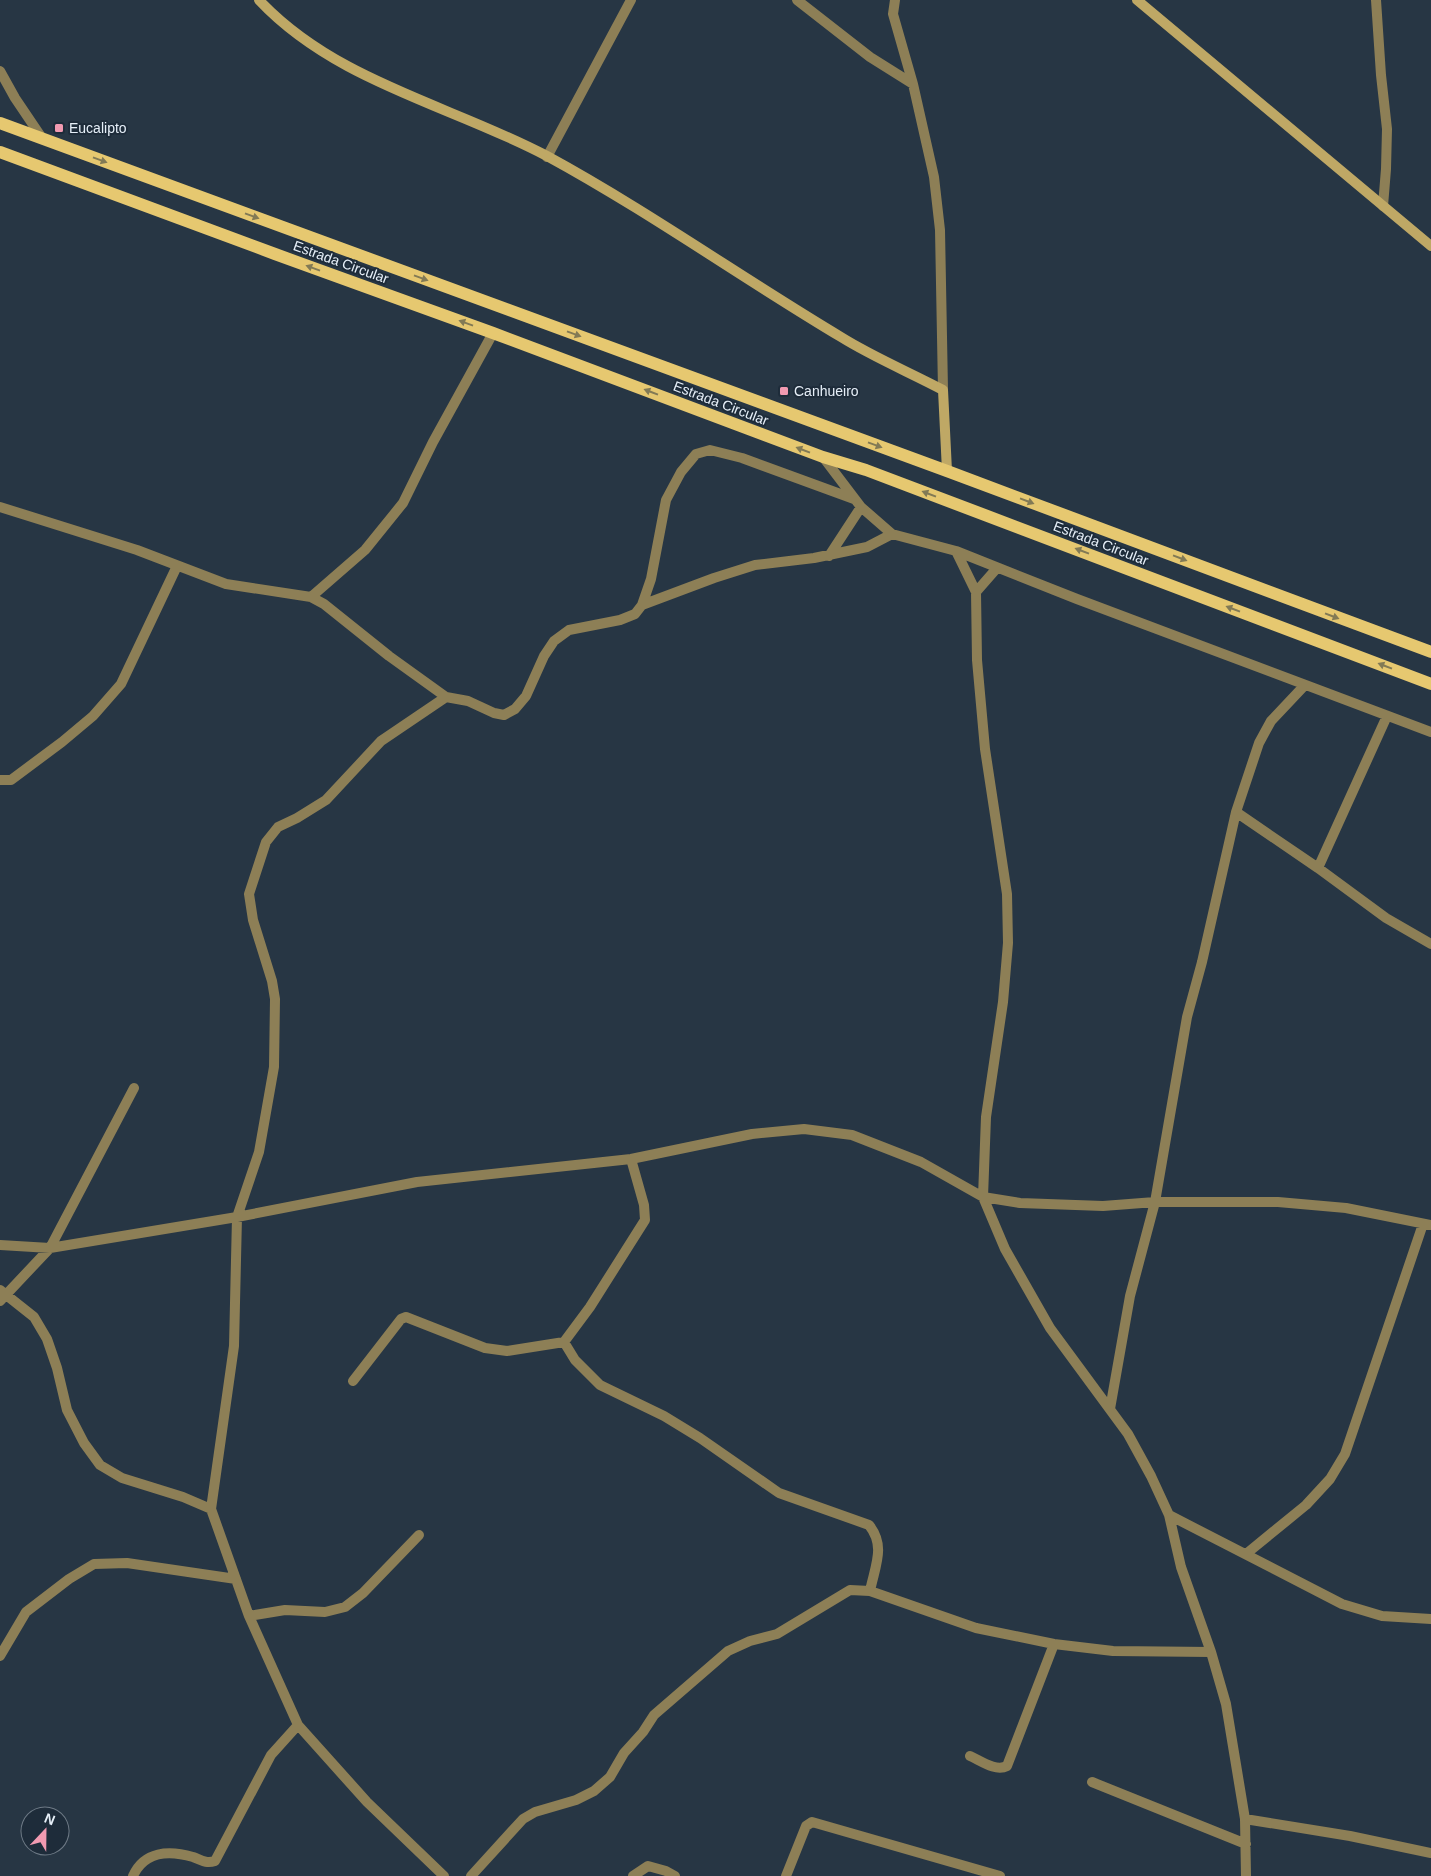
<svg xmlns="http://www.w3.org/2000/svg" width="1431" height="1876" font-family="Arial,sans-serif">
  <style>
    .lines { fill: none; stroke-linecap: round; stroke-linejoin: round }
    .street { stroke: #8d7f56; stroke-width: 10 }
    .secondary { stroke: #bfa865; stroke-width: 10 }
    .primary { stroke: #e6c870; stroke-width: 12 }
    .oneway { fill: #827a55 }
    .poi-dot { fill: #f19ab1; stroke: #1e2c3a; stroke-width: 2 }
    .labels { text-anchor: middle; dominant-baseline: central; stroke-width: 4; stroke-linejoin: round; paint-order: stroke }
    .poi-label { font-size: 14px; fill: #e6eff8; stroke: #1e2c3a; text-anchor: start }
    .street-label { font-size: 14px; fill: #e6eff8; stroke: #1e2c3a }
  </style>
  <rect width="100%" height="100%" fill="#273644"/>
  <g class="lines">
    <path class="street" d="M797 0 870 57 913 84
      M895 0 893 14 913 84 934 177 940 230 943 390
      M1376 0 1381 75 1387 129 1386 169 1383 206
      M0 71 15 98 42 138
      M547 157 631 0
      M823 457 861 507 892 534 956 551 1077 599 1431 732
      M0 507 137 550 226 584 311 597 324 604 389 656 446 697 468 701 494 713 504 715 515 709 526 696 544 656 554 641 569 630 620 620 635 614 642 605 651 579 666 500 681 472 696 454 710 450 742 458 854 499
      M956 551 976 592 977 660 985 749 1007 894 1008 943 1003 1002 986 1117 983 1197 1005 1249 1050 1328 1128 1434 1151 1476 1169 1515 1181 1567 1211 1652 1226 1704 1245 1819 1246 1876
      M829 556 861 507
      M976 592 997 568
      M311 597 365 550 403 503 433 442 493 333
      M642 605 714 578 755 565 814 558 867 547 892 534
      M0 780H11L62 742 93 716 121 684 177 566
      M1236 812 1318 868 1386 918 1431 944
      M1318 868 1387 716
      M0 1245 50 1248 237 1217 417 1182 631 1159 752 1134 804 1129 852 1135 921 1162 983 1197 1020 1203 1103 1206 1155 1202H1278L1346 1208 1431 1225
      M0 1290 34 1317 47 1339 57 1368 67 1410 84 1443 100 1465 122 1478 183 1497 211 1509 249 1616 298 1725 367 1802 444 1876
      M0 1301 50 1248 134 1088
      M564 1342 575 1360 600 1385 664 1416 700 1438 779 1493 869 1525C886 1546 875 1566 870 1591
      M353 1381 401 1319 406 1317 485 1348 507 1351 564 1342 590 1307 645 1220 644 1205 631 1159
      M1110 1409 1130 1296 1155 1202 1187 1017 1202 962 1236 812 1259 743 1271 721 1304 686
      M211 1509 234 1346 237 1217 259 1152 274 1067 275 999 272 981 253 920 249 894 266 842 278 827 297 818 326 800 381 741 446 697
      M1169 1515 1342 1604 1382 1616 1431 1619
      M1246 1554 1306 1505 1330 1479 1345 1454 1423 1224
      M249 1616 285 1610 325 1612 345 1607 363 1593 419 1535
      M0 1656 26 1612 69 1579 94 1564 127 1563 236 1579
      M970 1756C981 1761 996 1772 1007 1766L1054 1644
      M1092 1782 1246 1844
      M1245 1819 1350 1836 1431 1853
      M133 1876C144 1851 169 1850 193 1857 201 1860 206 1864 215 1861L271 1755 298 1725
      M471 1876 523 1819 535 1812 576 1800 594 1791 610 1777 624 1753 643 1732 654 1715 728 1651 750 1641 777 1634 850 1590 870 1591 976 1628 1054 1644 1113 1651 1211 1652
      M633 1876 648 1866 666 1871 675 1876
      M786 1876 806 1826 812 1822 1000 1876"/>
    <path class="secondary" d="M259 0C336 82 451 105 547 156 648 211 742 278 841 337 873 357 909 372 943 390L947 471
      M1137 0 1431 246"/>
    <path class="primary" d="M0 123 947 471 1431 652
      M0 152 275 254 493 333 823 457 866 470 1431 684"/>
  </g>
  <defs><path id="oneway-solid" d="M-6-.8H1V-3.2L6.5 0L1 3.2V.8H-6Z" transform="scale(1.25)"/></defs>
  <g class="oneway">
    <use href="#oneway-solid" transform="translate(100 160) rotate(20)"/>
    <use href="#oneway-solid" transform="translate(252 216) rotate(20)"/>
    <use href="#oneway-solid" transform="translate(313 268) rotate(-160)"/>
    <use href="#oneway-solid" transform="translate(421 278) rotate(20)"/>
    <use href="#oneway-solid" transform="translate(466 323) rotate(-160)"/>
    <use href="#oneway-solid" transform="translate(574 334) rotate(20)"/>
    <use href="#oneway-solid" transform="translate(651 392) rotate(-159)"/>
    <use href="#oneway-solid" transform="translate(875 445) rotate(20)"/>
    <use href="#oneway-solid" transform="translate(803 450) rotate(-159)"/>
    <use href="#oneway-solid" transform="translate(929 494) rotate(-159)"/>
    <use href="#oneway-solid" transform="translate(1027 501) rotate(21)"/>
    <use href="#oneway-solid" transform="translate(1082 551) rotate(-159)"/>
    <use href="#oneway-solid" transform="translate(1180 558) rotate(21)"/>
    <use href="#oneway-solid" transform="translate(1233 609) rotate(-159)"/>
    <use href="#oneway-solid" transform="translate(1332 616) rotate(21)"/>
    <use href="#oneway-solid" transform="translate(1385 666) rotate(-159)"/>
  </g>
  <g class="poi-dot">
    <rect x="54" y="123" width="10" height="10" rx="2.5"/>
    <rect x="779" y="386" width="10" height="10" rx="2.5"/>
  </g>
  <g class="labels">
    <g class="poi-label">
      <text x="69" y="128">Eucalipto</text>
      <text x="794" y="391">Canhueiro</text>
    </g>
    <g class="street-label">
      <text transform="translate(341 262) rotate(20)">Estrada Circular</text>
      <text transform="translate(721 403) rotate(21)">Estrada Circular</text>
      <text transform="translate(1101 543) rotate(21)">Estrada Circular</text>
    </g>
  </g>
  <g transform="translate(45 1831) rotate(22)"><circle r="24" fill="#1e2c3a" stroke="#6e7a86"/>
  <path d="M0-4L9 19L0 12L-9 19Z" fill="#f19ab1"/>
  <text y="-8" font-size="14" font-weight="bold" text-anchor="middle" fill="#e6eff8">N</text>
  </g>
</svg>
